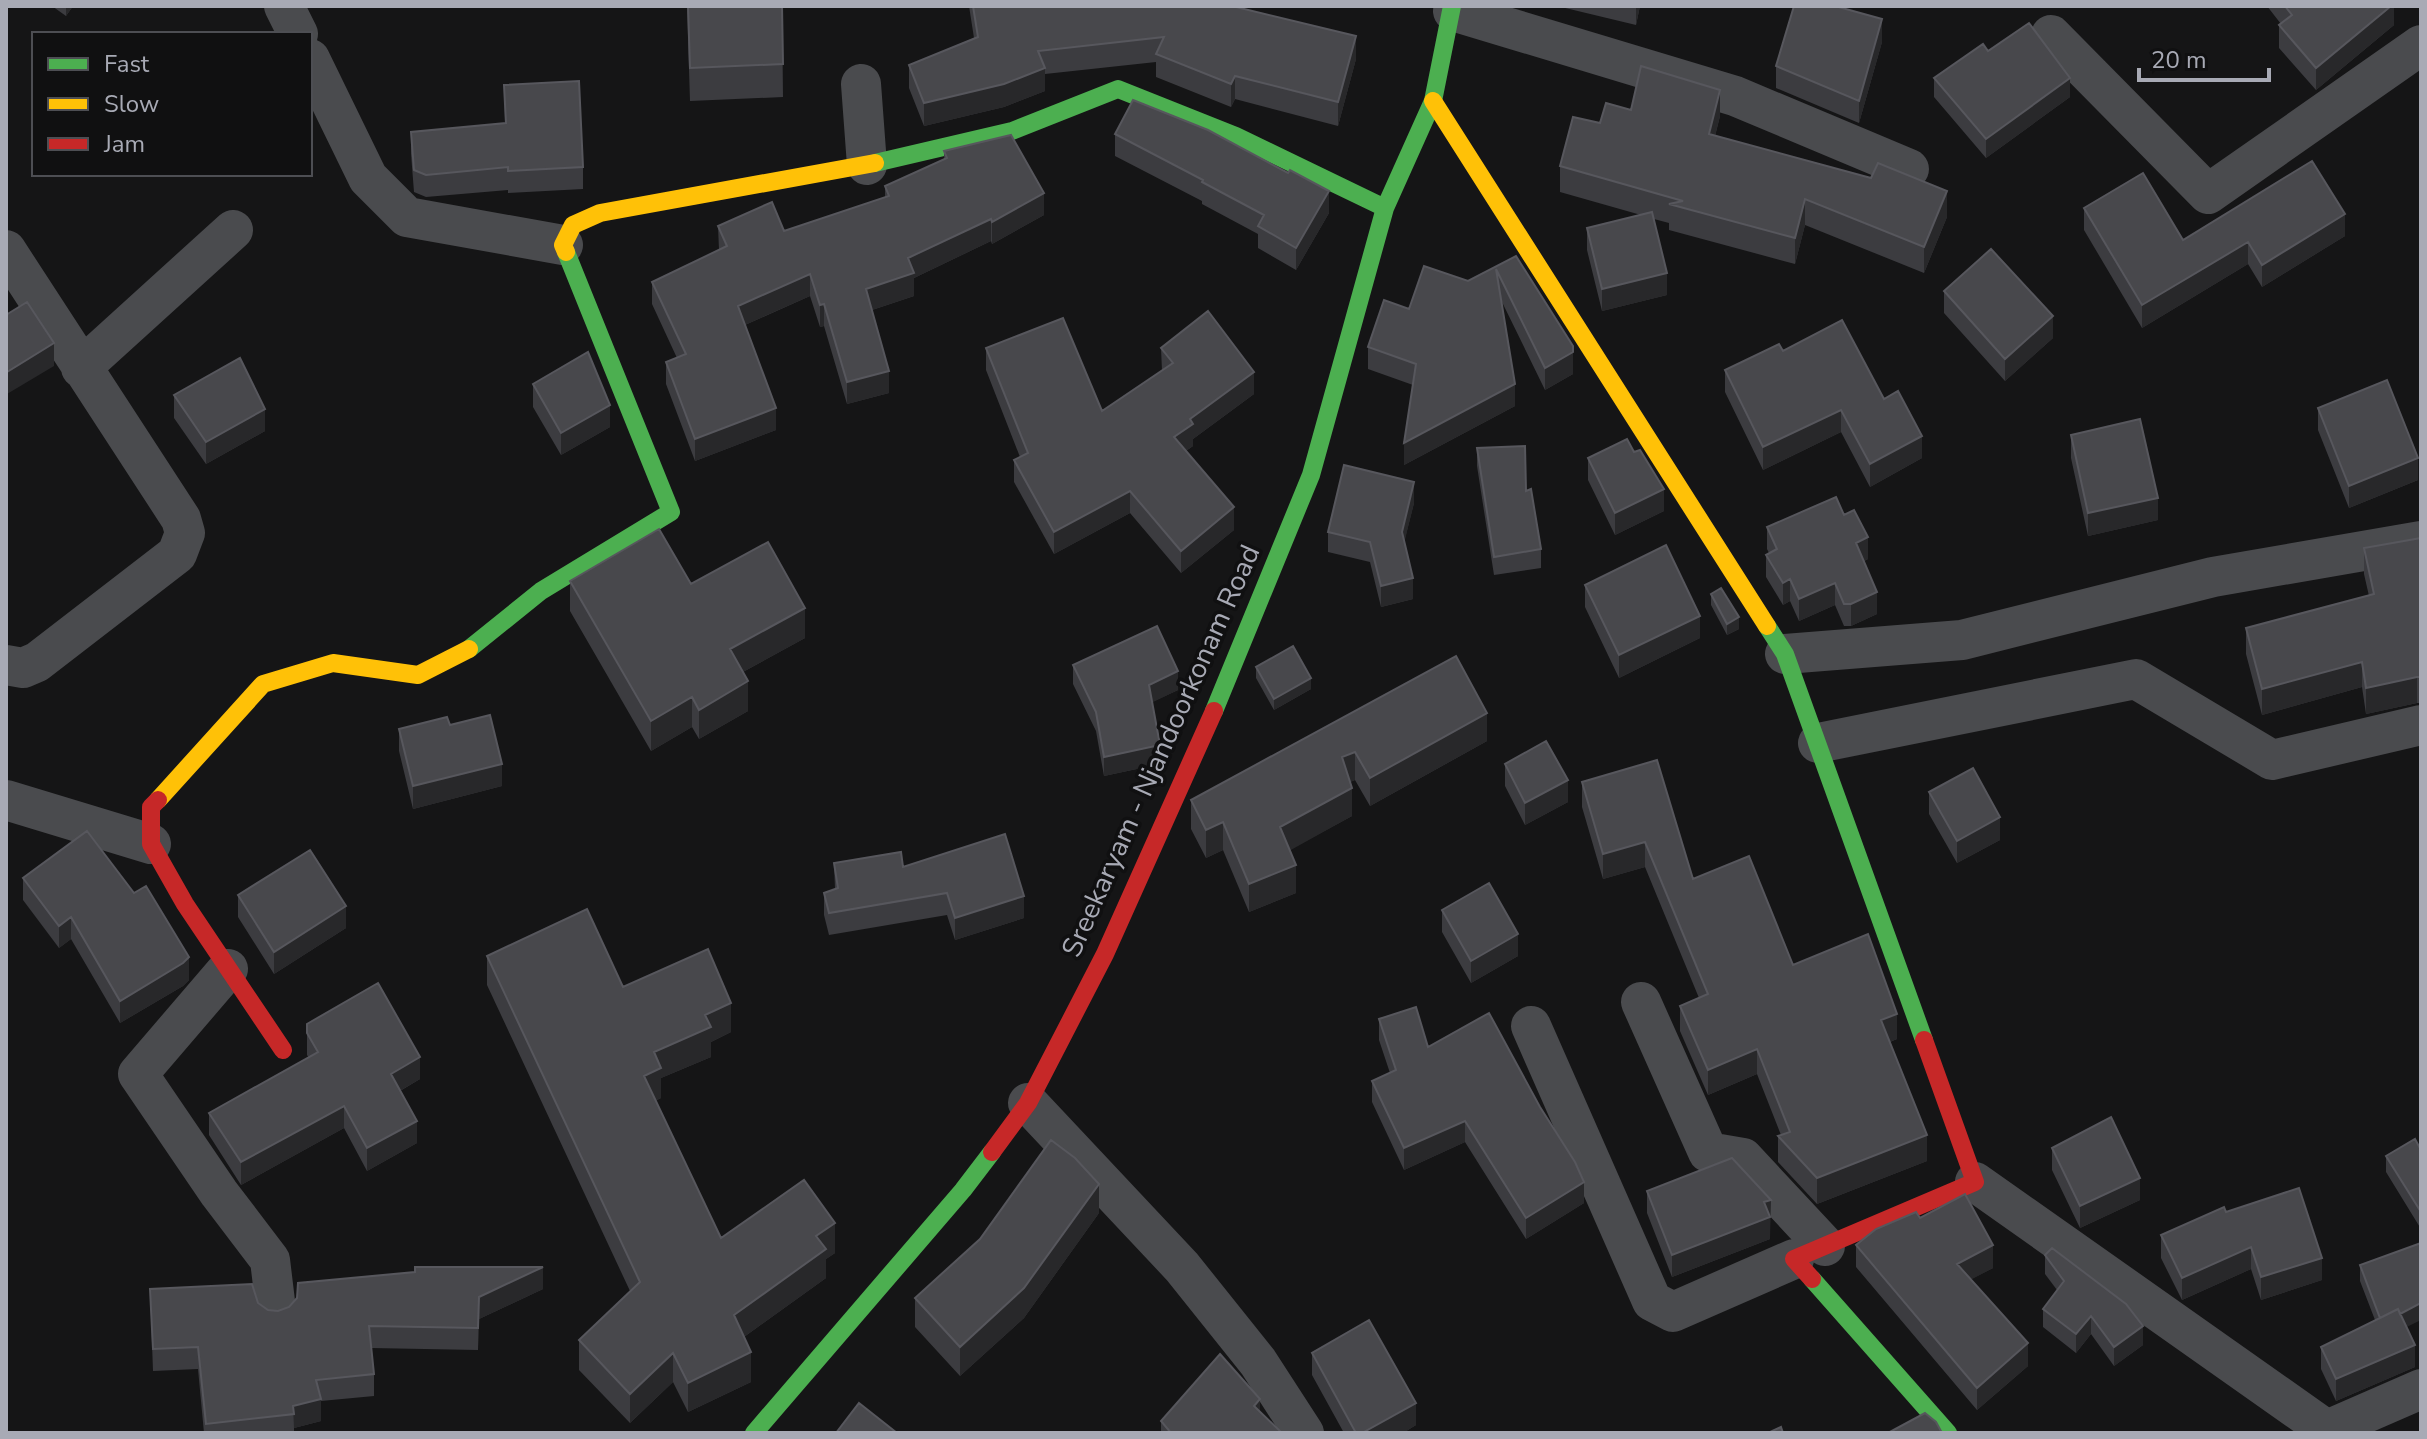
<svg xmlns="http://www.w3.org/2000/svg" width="2427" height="1439" font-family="'Nunito Sans',sans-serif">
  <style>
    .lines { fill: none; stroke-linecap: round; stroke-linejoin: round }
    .street { stroke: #4a4b4e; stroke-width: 40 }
    .fast { stroke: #4caf50; stroke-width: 18 }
    .slow { stroke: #ffc107; stroke-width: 18 }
    .jam { stroke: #c62828; stroke-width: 18 }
    .wall { fill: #3c3c40 }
    .shaded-wall { fill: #28282a }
    .building { fill: #48484c; stroke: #57575d; stroke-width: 2 }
    .labels { text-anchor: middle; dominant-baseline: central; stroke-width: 7; stroke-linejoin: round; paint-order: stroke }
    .street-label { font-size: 28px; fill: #a8aab5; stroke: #101011 }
  </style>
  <rect width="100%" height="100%" fill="#151516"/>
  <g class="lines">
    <path class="street" d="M284 6 298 34
      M1453 11 1735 96 1909 169
      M2051 35 2208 194 2421 45
      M310 59 368 178 407 217 563 245
      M861 84 867 165
      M6 250 181 519 185 533 177 554 37 662 23 668 6 665
      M81 368 233 230
      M1785 654 1962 640 2213 577 2421 541
      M1818 743 2136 679 2272 760 2421 725
      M6 800 151 844
      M228 969 138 1074 219 1193 270 1260 276 1310
      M1641 1002 1708 1152 1743 1158 1825 1246
      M1531 1026 1652 1301 1673 1312 1794 1259
      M1028 1103 1182 1267 1258 1362 1304 1433
      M1975 1182 2331 1433
      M2327 1430 2421 1389"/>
    <path class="fast" d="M875 163 1012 131 1118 89 1236 136 1385 208
      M1767 626 1785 654 1924 1040
      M469 649 541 591 671 512 566 252
      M1214 711 1311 475 1385 208 1433 101 1452 6
      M1812 1279 1948 1433
      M754 1433 963 1190 992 1152"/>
    <path class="slow" d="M1433 101 1767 626
      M566 252 563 245 573 225 600 213 875 163
      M158 800 263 684 333 663 418 675 469 649"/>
    <path class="jam" d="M158 800 151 807V844L185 904 283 1050
      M992 1152 1028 1103 1105 954 1214 711
      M1812 1279 1794 1259 1975 1182 1924 1040"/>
  </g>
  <path class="wall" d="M52 6H73L66 16Z
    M687 6H782L783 97 690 101Z
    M969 6H1249L1241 8 1356 59 1338 126 1235 99 1231 107 1156 77V62L1045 74V91L1004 107 924 126 909 88V65L974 38Z
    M1557 6H1640L1636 25Z
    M2267 6H2394V25L2316 90 2279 48V25L2281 24Z
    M1882 42 1859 123 1776 88V66Z
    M1988 51 2070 97 1986 158 1934 97V78Z
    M504 85 583 167V189L508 193V190L426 197 414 192 411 154V132L505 123Z
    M1631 110 1720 116 1715 136 1947 217 1924 273 1805 225 1795 264 1669 230V223L1654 219 1667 295 1602 311 1587 250V228L1641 215 1560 192V166L1600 123Z
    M1115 134 1329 213 1296 270 1258 248V234L1202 204V201L1115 156Z
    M944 151 1044 215 992 244 991 241 914 278V296L872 310 889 393 847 404 824 326 820 327 810 296 745 325 776 430 695 461 666 384V362L677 358 652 304V282L719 250 718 226 784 231 885 197V186L944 159Z
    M2084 208 2183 240 2345 236 2262 287 2248 264 2142 328 2084 230Z
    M1516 256 1573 374 1545 390 1502 302 1515 406 1404 465 1413 385 1368 369V347L1409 309 1468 281Z
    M1944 291 2053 338 2005 381 1944 313Z
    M986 348 1102 411 1162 371 1161 348 1254 394 1193 439V446L1186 451 1234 530 1181 573 1130 513 1054 554 1014 482V460L1020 457 986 370Z
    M1783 351 1884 399 1922 458 1870 487 1841 432 1763 470 1725 392V370Z
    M533 384 610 427 561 455 533 407Z
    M174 395 265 431 206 464 174 418Z
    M2318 408 2418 480 2349 508 2318 430Z
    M2071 435 2158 520 2088 536 2071 458Z
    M1477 448 1526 491 1541 549V568L1494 575 1477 466Z
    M1588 458 1664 511 1615 535 1588 480Z
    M1414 503 1404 542 1413 599 1381 607 1370 562 1328 552V532Z
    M1844 515 1868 559 1864 561 1877 614 1851 626H1844L1835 605 1799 621 1790 601 1783 605 1766 577V555L1769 553 1767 549V527Z
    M2421 538V703H2417L2366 714 2362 687 2262 715 2246 654V628L2369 596 2364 574V548Z
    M570 581 691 584 805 638 743 672 748 711 699 739 692 727 651 751 570 611Z
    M1585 585 1700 638 1619 678 1585 607Z
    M1711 594 1739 629 1727 635 1711 605Z
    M1456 656 1487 741 1370 806 1355 780 1350 782 1352 816 1289 850 1296 893 1249 912 1223 850 1206 858 1191 829V800Z
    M1073 665 1178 690 1152 702 1160 764 1104 776 1096 731 1073 684Z
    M1256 667 1311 689 1274 710 1256 678Z
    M450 725 502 786 413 809 399 751V729Z
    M1505 764 1568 802 1525 825 1505 786Z
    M1582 782 1793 965 1897 1039 1890 1042 1927 1161 1817 1204 1778 1162V1136L1781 1135 1757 1074 1708 1095 1680 1031V1006L1699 998 1645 867 1603 879 1582 807Z
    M1929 792 2000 840 1957 863 1929 814Z
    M834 863 903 867 1024 918 955 940 947 915 829 935 824 915V893L835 889Z
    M23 878 134 893 189 980 183 986 120 1023 71 939 59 948 23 900Z
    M238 895 346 928 274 974 238 917Z
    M1442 910 1518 956 1471 983 1442 932Z
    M487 956 731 1032 711 1042V1057L661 1078V1098L655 1101 721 1238 835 1253 826 1259V1278L744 1337 751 1382 688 1412 673 1382 630 1423 579 1370V1340L630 1291 487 985Z
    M1379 1019 1428 1047 1584 1203 1526 1239 1465 1142 1404 1170 1372 1102V1081L1390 1073 1379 1040Z
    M307 1024 420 1079 400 1091 417 1143 367 1171 344 1128 241 1185 209 1135V1113L309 1058 307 1055Z
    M2052 1148 2140 1200 2080 1228 2052 1170Z
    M2421 1150V1229L2386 1172V1156Z
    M1647 1191 1771 1222H1770V1239L1672 1277 1647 1213Z
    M2226 1212 2322 1280 2261 1300 2251 1269 2182 1300 2161 1258V1235Z
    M1099 1213 1024 1318 960 1376 915 1327V1298Z
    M1920 1218 1993 1268 1971 1279 2028 1366 1977 1410 1856 1267V1245Z
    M2045 1255 2143 1345 2114 1366 2091 1334 2076 1353 2043 1327V1309L2057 1290 2045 1274Z
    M2360 1265 2406 1327 2415 1367 2336 1401 2321 1369V1347L2375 1320 2360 1281Z
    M150 1289 258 1303 268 1310 278 1311 289 1307 297 1298 543 1289 479 1319 478 1350 371 1348 374 1374V1396L321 1401V1421L294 1428V1433H204L198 1369 153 1371Z
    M1312 1353 1416 1425 1403 1433H1344L1312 1375Z
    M1260 1412 1282 1433H1161V1421Z"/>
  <path class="shaded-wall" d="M66 6H73L66 16Z
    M1636 6H1640L1636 25Z
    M2391 6H2394V25L2316 90V68Z
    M1882 19V42L1859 123V101Z
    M1356 36V59L1338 126V102Z
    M1045 68V91L1004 107 924 126V103Z
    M1235 76V99L1231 107V84Z
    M2070 78V97L1986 158V139Z
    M1720 90V116L1709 160V134Z
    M1329 191V213L1296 270V248Z
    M1947 191V217L1924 273V247Z
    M1044 193V215L992 244V222Z
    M1805 199V225L1795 264V238Z
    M2345 214V236L2262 287V265Z
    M991 219V241L914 278V296L866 312V289L908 258Z
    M2248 242V264L2142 328V305Z
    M1667 273V295L1602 311V289Z
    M810 274V296L738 328V306Z
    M824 304V326L820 327V305Z
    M2053 316V338L2005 381V359Z
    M54 343V366L7 394V372Z
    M1573 352V374L1545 390V368Z
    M889 371V393L847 404V382Z
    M1254 372V394L1193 439V446L1174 459V437L1190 419Z
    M1515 384V406L1404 465V443Z
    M610 405V427L561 455V433Z
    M776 408V430L695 461V439Z
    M265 409V431L206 464V442Z
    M1841 410V432L1763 470V447Z
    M1922 436V458L1870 487V464Z
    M2418 458V480L2349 508V486Z
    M1414 482V503L1402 552V532Z
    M1664 489V511L1615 535V513Z
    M1130 491V513L1054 554V532Z
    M2158 498V520L2088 536V513Z
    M1234 507V530L1181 573V551Z
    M1868 537V559L1856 565V543Z
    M1413 578V599L1381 607V586Z
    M1790 579V601L1783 605V583Z
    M1835 583V605L1799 621V599Z
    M1877 592V614L1851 626V604Z
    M805 608V638L730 679V649Z
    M1700 616V638L1619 678V655Z
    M1739 617V629L1727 635V624Z
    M2362 662V687L2262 715V689Z
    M1178 671V690L1149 704V685Z
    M2417 677V703L2366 714V688Z
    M1311 678V689L1274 710V699Z
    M748 681V711L699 739V710Z
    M692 697V727L651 751V721Z
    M1487 713V741L1370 806V778Z
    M1160 745V764L1104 776V757Z
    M1355 752V780L1342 786V757Z
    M502 764V786L413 809V786Z
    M1568 780V802L1525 825V803Z
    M1352 788V816L1280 856V827Z
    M2000 817V840L1957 863V841Z
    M1223 822V850L1206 858V830Z
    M1645 842V867L1603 879V854Z
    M1296 865V893L1249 912V884Z
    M1024 896V918L955 940V918Z
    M346 906V928L274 974V952Z
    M71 917V939L59 948V926Z
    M1518 934V956L1471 983V961Z
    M189 957V980L183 986 120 1023V1001Z
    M731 1003V1032L711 1042V1057L661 1078V1098L644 1106V1076L654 1052 705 1015Z
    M1897 1014V1039L1881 1045V1020Z
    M1757 1049V1074L1708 1095V1070Z
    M420 1057V1079L391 1096V1074Z
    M344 1106V1128L241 1185V1162Z
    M417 1121V1143L367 1171V1148Z
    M1465 1121V1142L1404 1170V1148Z
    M1927 1135V1161L1817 1204V1178Z
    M2140 1178V1200L2080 1228V1206Z
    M1584 1182V1203L1526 1239V1218Z
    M1099 1184V1213L1024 1318 960 1376V1347Z
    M1771 1200 1770 1239 1672 1277V1255L1764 1202Z
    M835 1223V1253L826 1259V1278L734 1344V1315L816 1236Z
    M1993 1245V1268L1957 1287V1264Z
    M2251 1247V1269L2182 1300V1278Z
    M2322 1258V1280L2261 1300V1277Z
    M543 1267V1289L479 1319 478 1350 479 1297Z
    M2421 1303V1320L2382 1339V1322Z
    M2091 1316V1334L2076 1353V1334Z
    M2143 1326V1345L2114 1366V1347Z
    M2028 1343V1366L1977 1410V1388Z
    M2415 1345V1367L2336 1401V1379Z
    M751 1352V1382L688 1412V1383Z
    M673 1353V1382L630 1423V1394Z
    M321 1399V1421L294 1428 293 1406Z
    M1260 1399V1422L1254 1406Z
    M1416 1403V1425L1403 1433H1362Z"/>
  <path class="building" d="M688 6H782L783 64 690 68Z
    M973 6H1232L1356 36 1338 102 1235 76 1231 84 1156 54 1164 37 1038 51 1045 68 1004 84 924 103 909 65 978 37Z
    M1794 6H1835L1882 19 1859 101 1776 66Z
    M2285 6H2391L2316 68 2279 25 2292 15Z
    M2029 23 2070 78 1986 139 1934 78 1983 44 1988 51Z
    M1641 66 1720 90 1709 134 1871 178 1878 163 1947 191 1924 247 1805 199 1795 238 1669 204 1683 201 1560 166 1573 117 1600 123 1606 103 1631 110Z
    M579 81 583 167 508 171V167L426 175 414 170 411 132 506 123 504 85Z
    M1133 100 1208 130 1288 173 1290 170 1329 191 1296 248 1258 226 1264 215 1202 182 1203 180 1115 134Z
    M1011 135 1044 193 992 222 991 219 908 258 914 273 866 289 889 371 847 382 824 304 820 305 810 274 738 306 776 408 695 439 666 362 686 354 652 282 727 246 718 226 772 202 784 231 889 196 885 186 947 158 944 151Z
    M2312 161 2345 214 2262 265 2248 242 2142 305 2084 208 2143 173 2183 240Z
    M1652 212 1667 273 1602 289 1587 228Z
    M1991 249 2053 316 2005 359 1944 291Z
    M1516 256 1573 346V352L1545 368 1496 269 1515 384 1404 443 1416 364 1368 347 1384 300 1409 309 1424 266 1468 281Z
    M27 302 54 343 7 372 6 315Z
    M1208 311 1254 372 1190 419 1193 424 1174 437 1234 507 1181 551 1130 491 1054 532 1014 460 1028 453 986 348 1063 318 1102 411 1173 363 1161 348Z
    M1842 320 1884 399 1898 391 1922 436 1870 464 1841 410 1763 447 1725 370 1779 344 1783 351Z
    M588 352 610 405 561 433 533 384Z
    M240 358 265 409 206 442 174 395Z
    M2387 380 2418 458 2349 486 2318 408Z
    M2140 419 2158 498 2088 513 2071 435Z
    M1627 439 1634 452 1640 450 1664 489 1615 513 1588 458Z
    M1525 446 1526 491 1531 489 1541 549 1494 557 1477 448Z
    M1344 465 1414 482 1402 532 1413 578 1381 586 1370 542 1328 532Z
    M1836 497 1844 515 1854 510 1868 537 1856 543 1877 592 1851 604H1844L1835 583 1799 599 1790 579 1783 583 1766 555 1777 549 1767 527Z
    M659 529 691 584 768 542 805 608 730 649 748 681 699 710 692 697 651 721 570 581Z
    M2421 538V677H2417L2366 688 2362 662 2262 689 2246 628 2374 594 2364 548Z
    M1666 545 1700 616 1619 655 1585 585Z
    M1721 588 1739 617 1727 624 1711 594Z
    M1157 626 1178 671 1149 685 1160 745 1104 757 1096 712 1073 665Z
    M1293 646 1311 678 1274 699 1256 667Z
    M1456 656 1487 713 1370 778 1355 752 1342 757 1352 788 1280 827 1296 865 1249 884 1223 822 1206 830 1191 800Z
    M490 715 502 764 413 786 399 729 447 717 450 725Z
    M1546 741 1568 780 1525 803 1505 764Z
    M1657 760 1693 879 1749 856 1793 965 1868 934 1897 1014 1881 1020 1927 1135 1817 1178 1778 1136 1790 1132 1757 1049 1708 1070 1680 1006 1708 994 1645 842 1603 854 1582 782Z
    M1973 768 2000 817 1957 841 1929 792Z
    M87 831 134 893 146 886 189 957 183 963 120 1001 71 917 59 926 23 878Z
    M1005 834 1024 896 955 918 947 893 829 913 824 893 838 888 834 863 901 852 903 867Z
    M310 850 346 906 274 952 238 895Z
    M1489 883 1518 934 1471 961 1442 910Z
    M587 909 623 987 708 949 731 1003 705 1015 711 1027 654 1052 661 1068 644 1076 721 1238 804 1180 835 1223 816 1236 826 1249 734 1315 751 1352 688 1383 673 1353 630 1394 579 1340 640 1282 487 956Z
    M378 983 420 1057 391 1074 417 1121 367 1148 344 1106 241 1162 209 1113 318 1052 307 1033V1024Z
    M1416 1007 1428 1047 1489 1013 1540 1107 1575 1162 1584 1182 1526 1218 1465 1121 1404 1148 1372 1081 1396 1070 1379 1019Z
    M2111 1117 2140 1178 2080 1206 2052 1148Z
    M2415 1139 2421 1150V1212L2386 1156Z
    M1051 1140 1075 1158 1099 1184 1024 1288 960 1347 915 1298 980 1239Z
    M1732 1158 1771 1200 1764 1202 1770 1217 1672 1255 1647 1191Z
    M2299 1188 2322 1258 2261 1277 2251 1247 2182 1278 2161 1235 2224 1207 2226 1212Z
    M1965 1194 1993 1245 1957 1264 2028 1343 1977 1388 1856 1245 1876 1229 1916 1212 1920 1218Z
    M2421 1243V1303L2400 1314 2398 1309 2380 1318 2360 1265Z
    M2052 1248 2126 1304 2143 1326 2114 1347 2091 1316 2076 1334 2043 1309 2064 1281 2045 1255Z
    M415 1267H543L479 1297 478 1328 369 1326 374 1374 316 1380 321 1399 293 1406 294 1414 206 1424 198 1347 153 1349 150 1289 252 1284 258 1303 268 1310 278 1311 289 1307 297 1298 298 1283 415 1272Z
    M2398 1309 2415 1345 2336 1379 2321 1347Z
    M1369 1320 1416 1403 1362 1433H1356L1312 1353Z
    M1220 1354 1260 1399 1254 1406 1282 1433H1171L1161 1421Z
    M859 1403 897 1433H836Z
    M1925 1413 1936 1422 1942 1433H1888Z
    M1781 1427 1783 1433H1768Z"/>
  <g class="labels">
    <g class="street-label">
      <text transform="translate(1161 751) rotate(-66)">Sreekaryam - Njandoorkonam Road</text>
    </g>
  </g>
  <rect width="2427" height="1439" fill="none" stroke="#a8aab5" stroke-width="16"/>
  <rect x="32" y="32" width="280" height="144" fill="#101011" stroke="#4d4e53" stroke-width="2"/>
  <rect x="48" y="58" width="40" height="12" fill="#4caf50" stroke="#4d4e53" stroke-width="2"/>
  <text x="104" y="72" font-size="24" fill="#a8aab5">Fast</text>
  <rect x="48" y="98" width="40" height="12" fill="#ffc107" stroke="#4d4e53" stroke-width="2"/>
  <text x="104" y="112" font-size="24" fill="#a8aab5">Slow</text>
  <rect x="48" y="138" width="40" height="12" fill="#c62828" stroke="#4d4e53" stroke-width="2"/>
  <text x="104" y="152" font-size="24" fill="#a8aab5">Jam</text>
  <path d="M2139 68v12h130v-12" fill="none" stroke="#a8aab5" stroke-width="4"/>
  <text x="2151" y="68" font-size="24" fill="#a8aab5" stroke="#101011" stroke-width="6" paint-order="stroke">20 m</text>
</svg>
